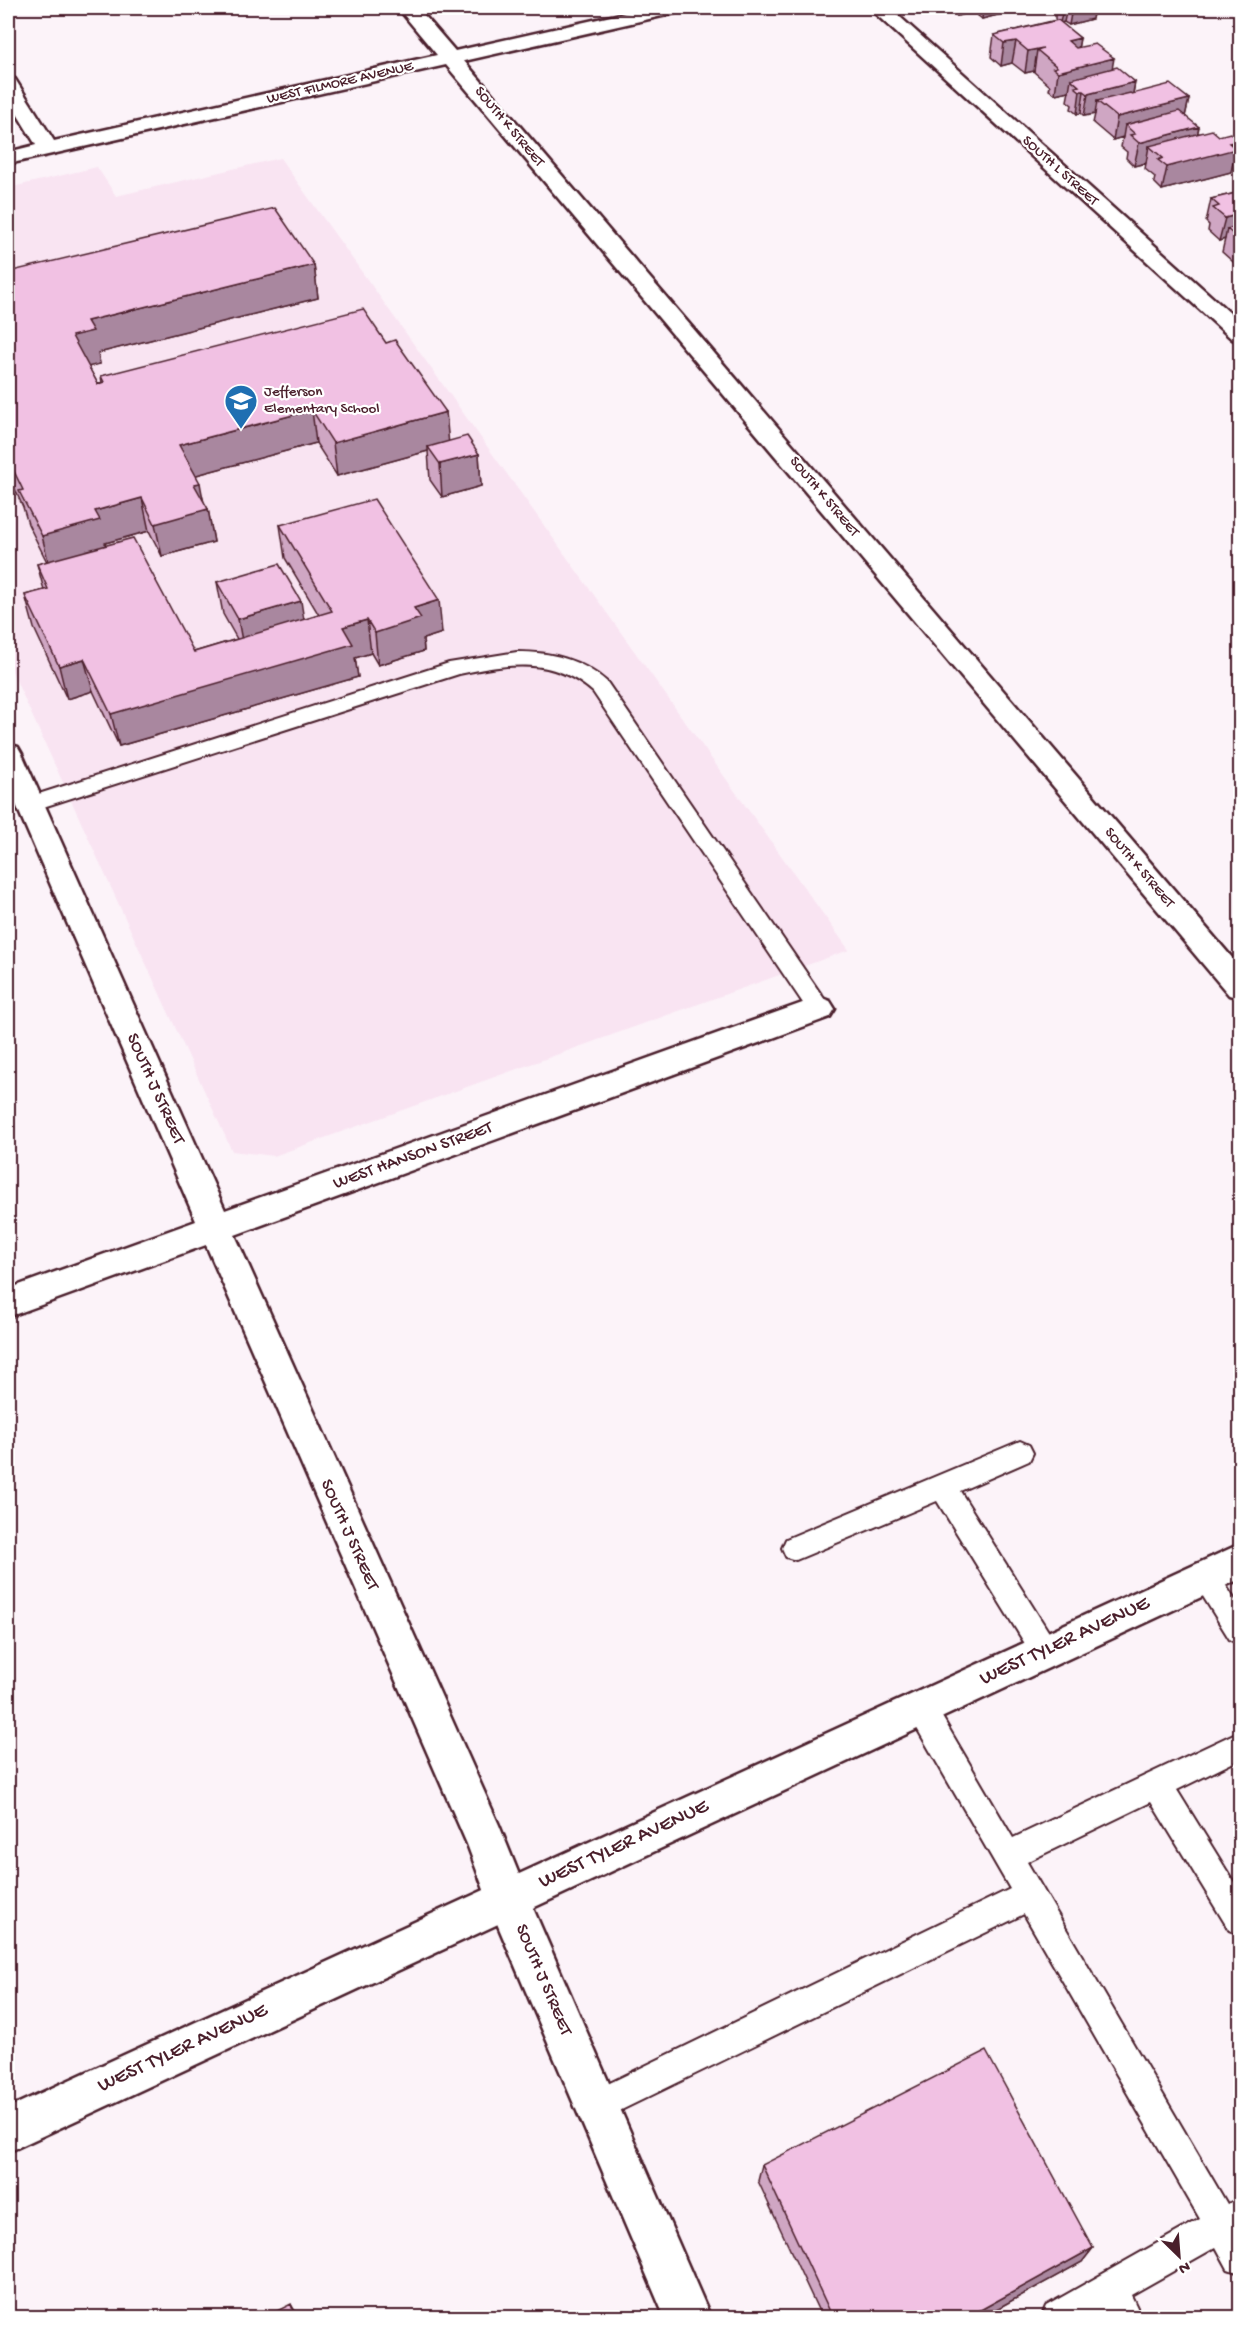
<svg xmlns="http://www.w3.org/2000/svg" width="1248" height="2325" font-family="'Gochi Hand',sans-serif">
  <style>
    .built { fill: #f9e4f2 }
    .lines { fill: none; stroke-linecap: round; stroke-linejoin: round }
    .service-casing { stroke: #4a1f2b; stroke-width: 4 }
    .minor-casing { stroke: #4a1f2b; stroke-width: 5 }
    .secondary-casing { stroke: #4a1f2b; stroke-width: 5 }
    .service { fill: #fff; fill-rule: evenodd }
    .minor { fill: #fff; fill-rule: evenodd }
    .secondary { fill: #fff; fill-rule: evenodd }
    .wall { fill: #cfa6c3; stroke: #4a1f2b; stroke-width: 1.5 }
    .shaded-wall { fill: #a9879f; stroke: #4a1f2b; stroke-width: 1.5 }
    .building { fill: #f1c1e3; stroke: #4a1f2b; stroke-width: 1.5 }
    .labels { text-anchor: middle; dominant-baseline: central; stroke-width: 4.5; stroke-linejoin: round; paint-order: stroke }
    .far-street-label { font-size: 15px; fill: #4a1f2b; stroke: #fff }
    .far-poi-label { font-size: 15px; fill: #4a1f2b; stroke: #fff; text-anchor: start }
    .street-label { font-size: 18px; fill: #4a1f2b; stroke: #fff }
    .near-street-label { font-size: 21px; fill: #4a1f2b; stroke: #fff }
  </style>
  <rect width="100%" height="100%" fill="#fcf3f9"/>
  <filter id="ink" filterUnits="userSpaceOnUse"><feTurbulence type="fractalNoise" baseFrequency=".0167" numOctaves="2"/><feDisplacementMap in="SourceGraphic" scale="12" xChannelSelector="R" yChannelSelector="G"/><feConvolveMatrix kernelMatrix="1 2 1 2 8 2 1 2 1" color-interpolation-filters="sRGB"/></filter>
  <g filter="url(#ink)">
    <path class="built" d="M280 158 849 950 274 1156 232 1151 8 663V188L97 167 116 196Z"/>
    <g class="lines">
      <g class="service-casing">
        <path id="service" d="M517 652C551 652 581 659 607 682L827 1003 830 1009 827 1015 819 1018 811 1015 593 692C552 656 508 664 459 674L37 809 30 811 23 809 19 804 23 799 449 663Z
          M1020 1441 1029 1445 1033 1453 1029 1461 960 1491 1055 1642 1059 1651 1055 1660 1045 1664 1035 1660 937 1501 796 1560 786 1557 782 1548 786 1539Z
          M1205 1564 1215 1568 1240 1608V1644L1230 1640 1191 1577 1195 1568Z
          M921 1694 931 1698 1013 1838 1240 1731V1759L1177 1790 1240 1892V1934L1229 1930 1151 1802 1027 1862 1227 2204 1240 2199V2273L1228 2269 1216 2247 1131 2295 1142 2318H1106L1103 2311 1092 2318H1041L1046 2306 1200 2219 1024 1914 609 2116 598 2121 587 2116 582 2105 587 2094 1010 1889 911 1718 907 1708 911 1698Z"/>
      </g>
      <g class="minor-casing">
        <path id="minor" d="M398 8H418L455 51 647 8H681L678 12 671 14 464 61 1240 967V998L1229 995 446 65 8 164V152L36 145 8 99V77L15 79 54 141 437 55Z
          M869 8H890L1240 322V341L1232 339Z
          M8 744 18 747 22 754 225 1210 808 1001 819 997 830 1001 835 1009 830 1017 235 1235 499 1825 526 1892 711 2318H665L493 1914 467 1844 206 1245 8 1317V1289L196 1221 8 786Z"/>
      </g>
      <g class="secondary-casing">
        <path id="secondary" d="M1240 1544V1579L8 2152V2108Z"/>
      </g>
      <use href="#service" class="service"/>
      <use href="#minor" class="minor"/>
      <use href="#secondary" class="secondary"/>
    </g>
    <path class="wall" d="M937 8H1003L1002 14 982 19 973 12 957 16 948 8 940 10Z
      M1013 8H1094L1092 19 1069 25 1064 22 1061 23 1080 38 1078 48 1135 82 1133 94 1189 99 1185 116 1198 133 1219 136 1239 141 1234 163H1233L1231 172 1162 190 1154 182 1155 177 1145 169 1146 163 1134 166 1126 158 1127 152 1121 147 1123 137 1113 140 1093 123 1095 114 1084 116 1081 113 1077 114 1071 109 1072 105 1067 101 1069 91 1055 94 1049 90 1050 86 1034 72V71L1025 73 1012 63 1001 66 991 57 994 35 1056 20 1055 19V15L1045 8 1042 9 1041 11 1020 14Z
      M1240 192V268L1222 252 1225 239 1219 241 1208 231 1209 225 1206 222 1211 199Z
      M314 265 318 298 98 353 100 364 88 366 98 384 102 383 101 376 386 343 446 412 448 441 479 454 481 486 442 497 430 480 428 451 337 476 316 443 196 475 204 502 208 509 214 542 162 556 149 531 105 543 106 545 194 652 237 639 223 614 217 582 304 620 319 615 285 558 280 525 442 633 423 639 424 651 378 665 371 653 355 658 358 677 119 746 93 691 67 699 34 628 25 595 44 590 37 564 47 562 28 524 23 507 8 474V272Z
      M762 2165 1093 2248 1082 2262 980 2318H822L758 2181Z"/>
    <path class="shaded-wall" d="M941 8H948L940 10Z
      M958 8H974L973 12 957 16Z
      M983 8H1003L1002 14 982 19Z
      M1021 8H1045L1042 9 1041 11 1020 14Z
      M1063 8H1067L1064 22 1060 23Z
      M1072 8H1094L1092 19 1069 25Z
      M1080 38 1076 61 1068 41Z
      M1016 41 1012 63 1001 66 1004 43Z
      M1043 48 1037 50 1034 71 1025 73 1028 51Z
      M1114 58 1110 81 1079 86 1071 79 1069 91 1055 94 1058 72Z
      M1135 82 1131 104 1097 101 1095 114 1084 116 1088 94Z
      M1080 91H1084L1081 113 1077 114Z
      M1189 99 1184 121 1125 125 1123 137 1113 140 1117 117Z
      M1199 127 1194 150 1149 146 1146 163 1134 166 1139 143Z
      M1239 141 1234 163H1233L1231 172 1162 190 1167 167 1229 143Z
      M1240 214V235L1227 229 1225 239 1219 241 1225 218Z
      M314 265 318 298 98 353 100 364 79 369 72 336 87 321Z
      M312 410 316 443 185 478 179 445Z
      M446 412 449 445 428 447V451L337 476 333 443Z
      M479 454 481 486 442 497 440 464Z
      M200 483 205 510 208 509 214 542 162 556 155 524 194 484Z
      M142 498 149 531 105 543 107 553 50 569 42 536 95 511Z
      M439 600 442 633 423 639 424 651 378 665 375 633 414 608Z
      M301 601 306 633 244 652 238 619Z
      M367 620 371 653 355 658 358 677 119 746 111 714 343 627Z
      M84 659 93 691 67 699 59 666Z
      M1093 2248 1082 2262 980 2318H966Z
      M291 2304 299 2318H295Z"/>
    <path class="building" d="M1058 20 1080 38 1068 41 1076 48 1095 44 1114 58 1058 72 1053 68 1057 67 1037 50 1043 48 1028 51 1016 41 1004 43 994 35Z
      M1117 67 1135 82 1088 94 1084 91H1080L1075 87 1079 86 1071 79Z
      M1170 84 1189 99 1117 117 1097 101 1130 93 1132 94Z
      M1179 111 1199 127 1139 143 1130 135 1135 134 1125 125Z
      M1212 130 1219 136 1230 133 1239 141 1229 143 1236 149 1167 167 1158 160 1163 158 1149 146Z
      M1240 192V214L1225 218 1213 208 1219 206 1211 199Z
      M275 208 314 265 87 321 93 331 72 336 98 384 104 382 101 376 363 309 386 343 395 340 446 412 333 443 312 410 179 445 200 483 194 484 208 509 155 524 142 498 95 511 100 520 42 536 19 491 23 490 8 459V272Z
      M1240 226V240L1227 229Z
      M467 436 479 454 440 464 428 447Z
      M374 499 439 600 414 608 421 618 375 633 367 620 343 627 353 644 111 714 84 659 59 666 25 595 48 589 37 564 133 538 194 652 332 611 280 525Z
      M279 564 301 601 238 619 217 582Z
      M986 2051 1093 2248 966 2318H833L762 2165Z
      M291 2304 295 2318H263Z"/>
  </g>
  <defs>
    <g id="school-pin" transform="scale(1.725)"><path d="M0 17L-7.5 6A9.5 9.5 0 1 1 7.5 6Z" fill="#1f6fb2" stroke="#fff"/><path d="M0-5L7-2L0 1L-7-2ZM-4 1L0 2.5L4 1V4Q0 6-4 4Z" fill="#fff"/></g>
  </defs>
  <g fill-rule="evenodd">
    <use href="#school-pin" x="241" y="401"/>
  </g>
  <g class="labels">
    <g class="far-street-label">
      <text transform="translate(340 83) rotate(-13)">WEST FILMORE AVENUE</text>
      <text transform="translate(509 127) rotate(50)">SOUTH K STREET</text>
      <text transform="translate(1060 171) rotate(42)">SOUTH L STREET</text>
      <text transform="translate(824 497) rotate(50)">SOUTH K STREET</text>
      <text transform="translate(1139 868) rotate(50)">SOUTH K STREET</text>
    </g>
    <g class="far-poi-label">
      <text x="264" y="392">Jefferson<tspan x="264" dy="17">Elementary School</tspan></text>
    </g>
    <g class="street-label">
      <text transform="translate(155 1089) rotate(66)">SOUTH J STREET</text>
      <text transform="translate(413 1156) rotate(-20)">WEST HANSON STREET</text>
      <text transform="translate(349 1535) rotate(66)">SOUTH J STREET</text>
      <text transform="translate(543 1980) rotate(67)">SOUTH J STREET</text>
    </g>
    <g class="near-street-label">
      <text transform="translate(1065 1642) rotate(-25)">WEST TYLER AVENUE</text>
      <text transform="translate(624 1845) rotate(-25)">WEST TYLER AVENUE</text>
      <text transform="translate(183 2049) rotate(-25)">WEST TYLER AVENUE</text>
    </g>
  </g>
  <rect width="1248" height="2325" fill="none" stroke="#fff" stroke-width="30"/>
  <rect x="15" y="15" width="1218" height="2295" fill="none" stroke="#4a1f2b" stroke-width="2" filter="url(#ink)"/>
  <g transform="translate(1179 2256) rotate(155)" stroke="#ffffff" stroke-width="4.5" paint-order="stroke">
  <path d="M0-4.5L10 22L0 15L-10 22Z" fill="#4a1f2b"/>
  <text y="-9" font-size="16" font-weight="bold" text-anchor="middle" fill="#4a1f2b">N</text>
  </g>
</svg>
